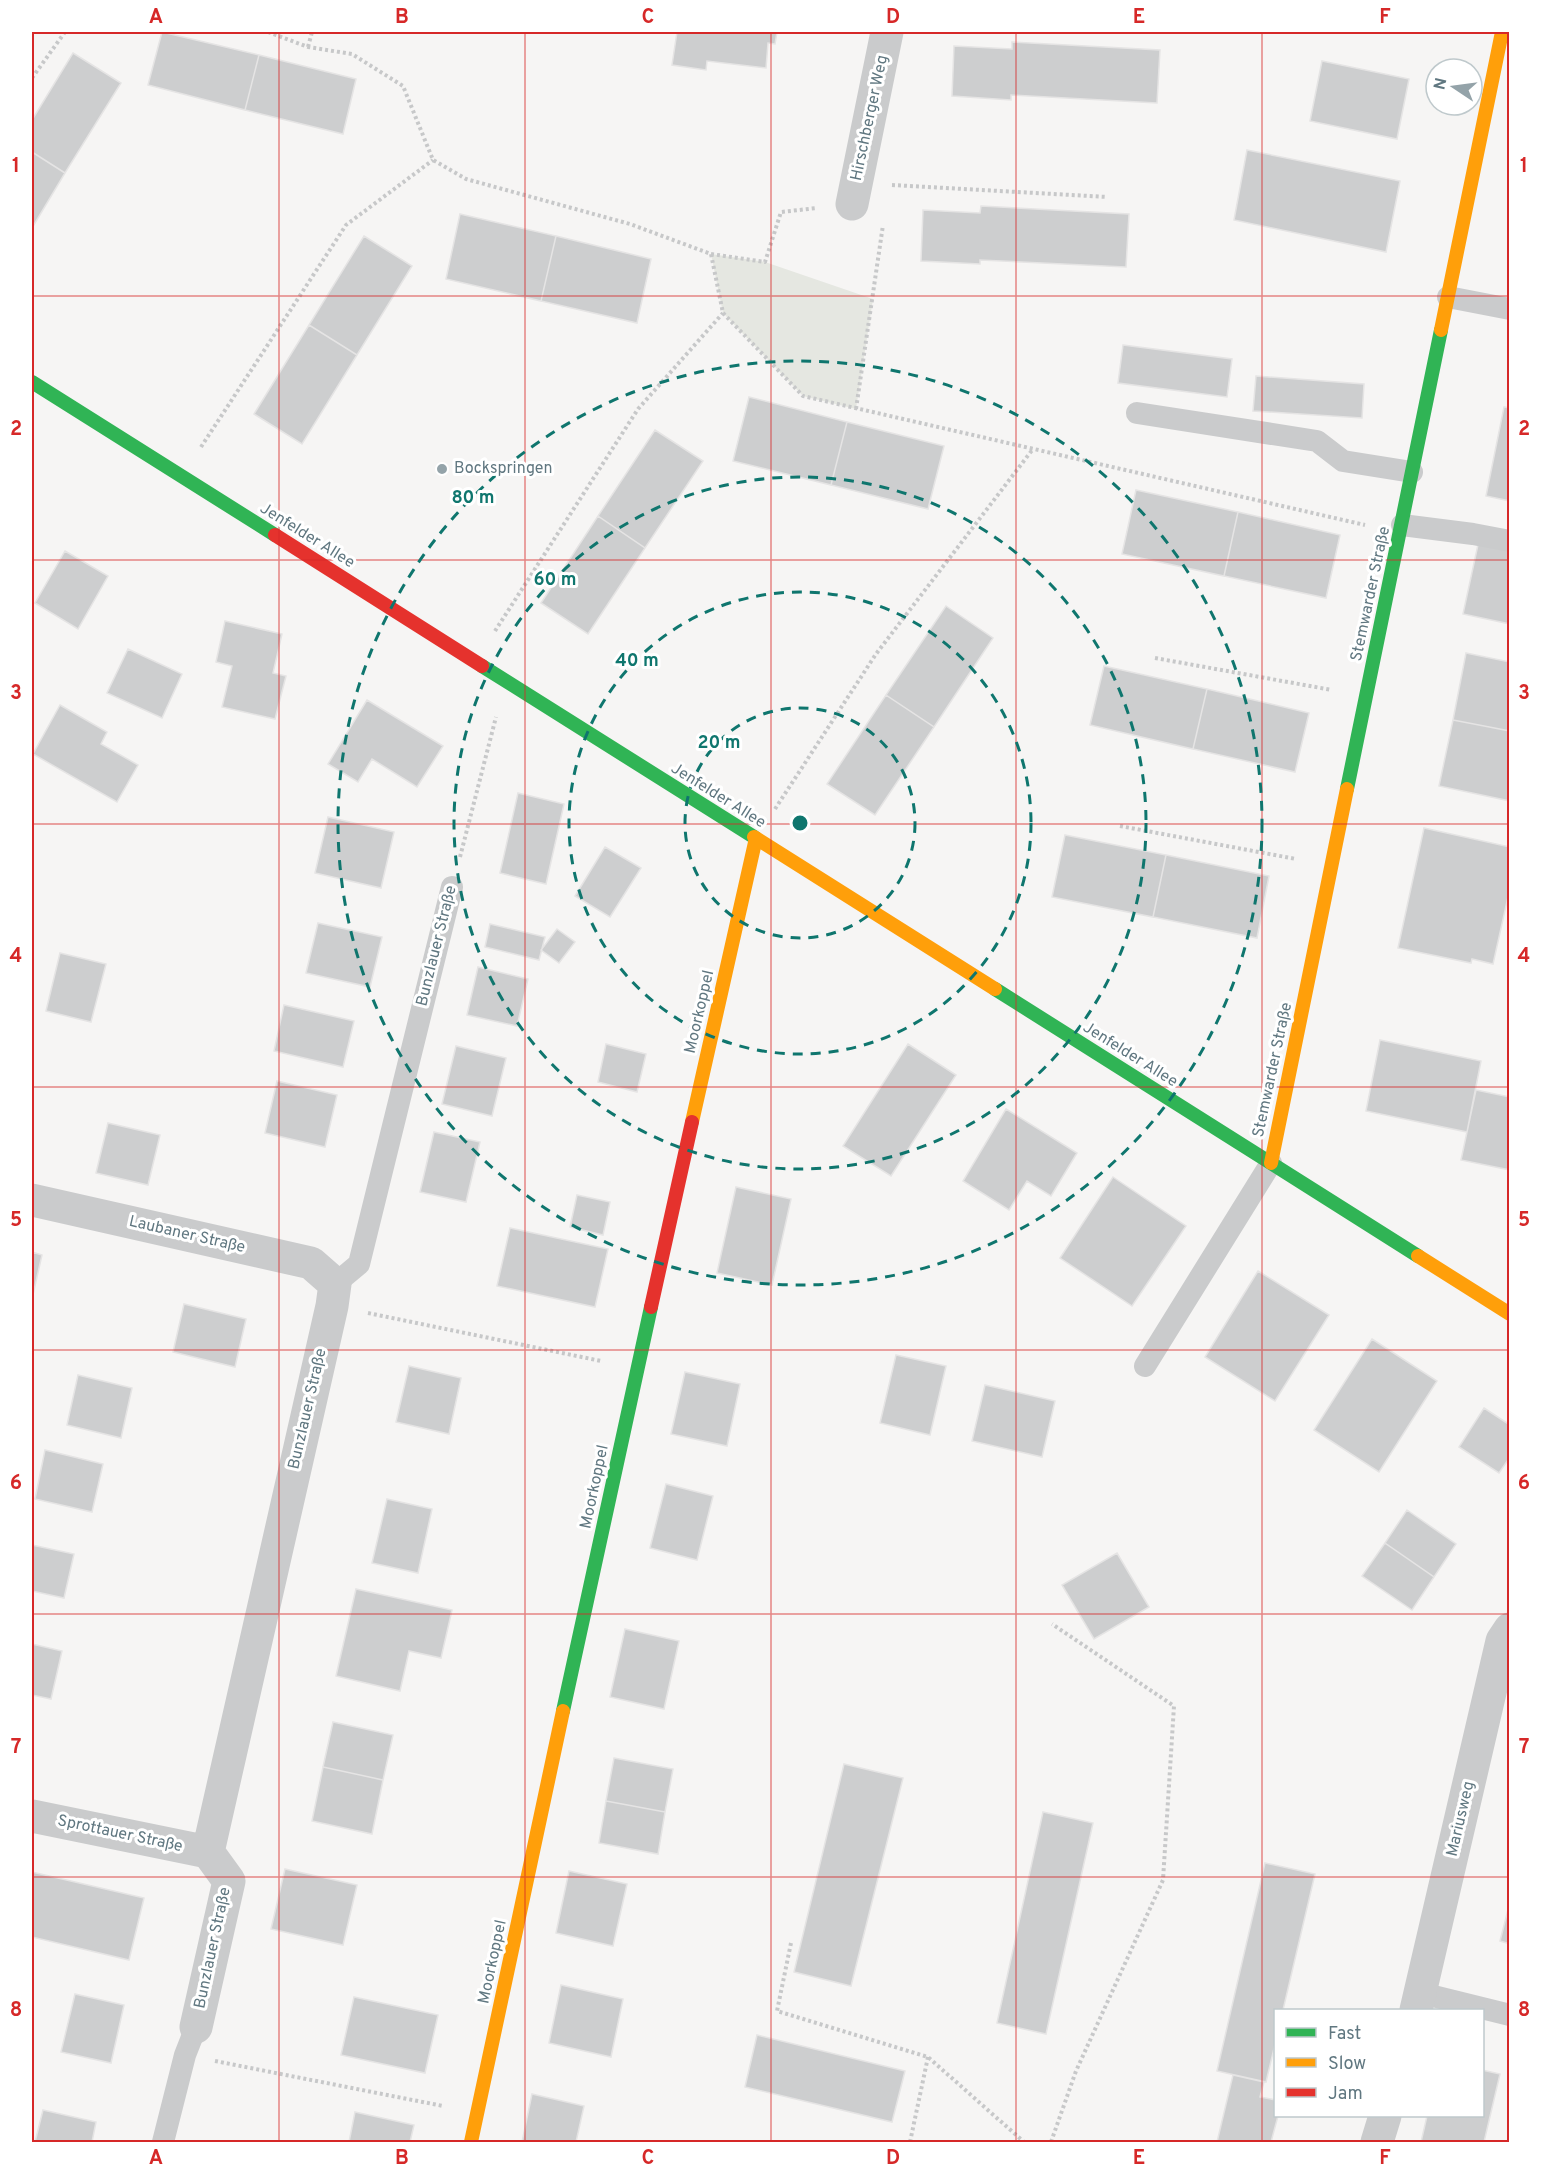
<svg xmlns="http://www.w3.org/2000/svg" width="1541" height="2174" font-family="Overpass,sans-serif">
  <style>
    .green { fill: #e5e7e1 }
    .building { fill: #cdcecf; stroke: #e5e4e4; stroke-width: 1.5 }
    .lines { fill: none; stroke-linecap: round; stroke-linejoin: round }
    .path { stroke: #c7c8c9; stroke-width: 4; stroke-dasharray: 3 3; stroke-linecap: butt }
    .lane { stroke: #cacbcc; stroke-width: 22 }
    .street { stroke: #cacbcc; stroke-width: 33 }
    .fast { stroke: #30b455; stroke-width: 14 }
    .slow { stroke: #ff9f0a; stroke-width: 14 }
    .jam { stroke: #e5322d; stroke-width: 14 }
    .grid { fill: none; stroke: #d62828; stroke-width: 1.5; stroke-opacity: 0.55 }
    .ring { fill: none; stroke: #0f766e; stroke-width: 3; stroke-dasharray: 10 8 }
    .poi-dot { fill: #94a3a9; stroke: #fff; stroke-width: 2 }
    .labels { text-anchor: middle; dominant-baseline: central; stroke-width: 6; stroke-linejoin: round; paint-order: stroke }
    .street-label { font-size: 16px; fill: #607780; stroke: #fff }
    .poi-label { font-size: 16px; fill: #607780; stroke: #fff; text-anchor: start }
    .centre { fill: #0f766e; stroke: #fff; stroke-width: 3 }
    .ring-label { font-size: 18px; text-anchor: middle; font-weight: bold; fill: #0f766e; stroke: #fff; stroke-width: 6; stroke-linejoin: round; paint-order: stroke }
    .neatline { fill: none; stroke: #d62828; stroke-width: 2 }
    .grid-label { font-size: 20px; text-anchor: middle; font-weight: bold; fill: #d62828 }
  </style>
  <rect width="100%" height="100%" fill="#f6f5f4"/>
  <path class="green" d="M711 254 765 262 873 299 856 409 803 396 723 313Z"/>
  <path class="building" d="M162 32 259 55 245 110 148 85Z
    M677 32H777L775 44 768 43 766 68 707 61 706 70 672 65Z
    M1012 42 1160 50 1157 103 1011 95V100L952 96 954 46 1012 49Z
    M73 53 121 83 65 173 32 152V120Z
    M259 55 356 79 343 134 245 110Z
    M1322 61 1409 79 1397 139 1310 121Z
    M1247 150 1400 181 1386 252 1234 220Z
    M32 152 65 173 32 228Z
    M981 206 1129 214 1126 267 980 260V264L921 261 923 210 980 213Z
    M460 214 556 236 541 301 446 279Z
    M364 236 412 266 357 355 309 325Z
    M556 236 651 259 637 323 541 301Z
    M309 325 357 355 302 444 254 414Z
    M1123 345 1232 359 1227 397 1118 383Z
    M1256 376 1364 384 1362 418 1253 411Z
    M749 397 847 422 831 485 733 461Z
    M1504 407 1510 408V501L1486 496Z
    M847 422 944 446 928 509 831 485Z
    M655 430 703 461 645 548 598 516Z
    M1136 490 1238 512 1224 576 1122 554Z
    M1238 512 1340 535 1326 598 1224 576Z
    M598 516 645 548 588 634 541 603Z
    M1479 540 1510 547V624L1463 614Z
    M65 551 108 576 78 629 35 603Z
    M946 606 993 638 934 727 886 695Z
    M225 621 282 634 273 673 286 676 275 719 222 707 232 666 216 662Z
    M128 649 182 674 162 718 107 693Z
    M1466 653 1510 662V731L1453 720Z
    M1104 666 1207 689 1193 749 1090 725Z
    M1207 689 1309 713 1295 772 1193 749Z
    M886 695 934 727 875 815 827 784Z
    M367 700 443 746 417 787 372 759 358 782 328 764Z
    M60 705 107 732 101 744 138 765 117 802 33 754Z
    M1453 720 1510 731V801L1439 786Z
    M518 793 564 804 546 884 500 873Z
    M328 817 394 832 381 888 315 873Z
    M1424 828 1510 847V888L1493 964 1472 959 1471 963 1398 948Z
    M1065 835 1166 855 1153 917 1052 897Z
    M605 847 641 868 610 917 575 896Z
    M1166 855 1269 876 1257 938 1153 917Z
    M318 923 382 937 370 987 306 973Z
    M490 924 545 937 539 960 485 947Z
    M557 929 575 942 559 963 541 950Z
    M60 953 106 964 91 1022 46 1011Z
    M478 967 528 979 517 1026 467 1015Z
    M284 1005 354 1021 343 1067 274 1051Z
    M1380 1040 1481 1061 1467 1132 1366 1111Z
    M606 1044 646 1054 637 1092 598 1082Z
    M908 1044 956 1075 891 1176 843 1146Z
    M456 1046 506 1058 492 1116 442 1104Z
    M277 1081 337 1095 325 1147 265 1133Z
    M1476 1090 1510 1097V1170L1461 1160Z
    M1006 1109 1077 1153 1051 1196 1027 1181 1009 1210 963 1181Z
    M108 1123 160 1135 148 1185 96 1173Z
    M434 1132 480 1142 466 1202 420 1192Z
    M1113 1177 1186 1226 1132 1306 1060 1258Z
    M736 1187 791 1199 772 1285 717 1273Z
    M577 1195 610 1202 603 1235 570 1227Z
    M510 1228 608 1249 595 1307 497 1286Z
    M32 1252 42 1255 32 1299Z
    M1258 1271 1329 1315 1275 1401 1205 1357Z
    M184 1304 246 1319 235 1367 173 1352Z
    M1372 1339 1437 1381 1379 1472 1314 1430Z
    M896 1355 946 1366 930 1435 880 1423Z
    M409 1366 461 1378 449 1434 396 1422Z
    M685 1372 740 1384 727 1446 671 1434Z
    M78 1375 132 1388 121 1438 67 1425Z
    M985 1385 1055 1401 1042 1457 972 1441Z
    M1484 1408 1510 1425V1457L1499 1473 1459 1447Z
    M45 1450 103 1464 92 1512 35 1499Z
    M666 1484 713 1496 697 1560 650 1548Z
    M387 1499 432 1509 418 1573 372 1563Z
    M1407 1510 1456 1544 1434 1577 1385 1543Z
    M1385 1543 1434 1577 1412 1610 1362 1576Z
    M32 1545 74 1554 64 1598 32 1591Z
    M1117 1553 1149 1607 1094 1639 1062 1585Z
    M356 1589 452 1610 441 1658 409 1651 400 1691 336 1676Z
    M625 1629 679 1641 664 1709 610 1697Z
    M32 1644 62 1651 51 1699 32 1695Z
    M333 1722 393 1735 383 1780 323 1767Z
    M614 1758 673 1769 665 1812 606 1801Z
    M844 1764 903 1778 851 1986 794 1972Z
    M323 1767 383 1780 372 1834 312 1821Z
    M606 1801 665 1812 658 1854 599 1843Z
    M1043 1812 1093 1823 1046 2034 997 2023Z
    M1265 1863 1315 1874 1283 2010H1276V2040L1266 2082 1217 2071Z
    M285 1869 357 1885 343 1945 271 1929Z
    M569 1871 627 1884 613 1946 556 1933Z
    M32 1872 144 1898 129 1960 32 1937Z
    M1510 1902V1944L1500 1941Z
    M561 1985 623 1999 611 2057 549 2043Z
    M75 1994 124 2005 111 2063 61 2052Z
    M354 1997 438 2015 425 2073 341 2055Z
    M757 2035 905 2071 892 2122 745 2087Z
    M1482 2070 1500 2074 1484 2142H1421L1427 2116H1482Z
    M1233 2075 1264 2082 1260 2097 1276 2100V2116H1278L1271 2142H1217Z
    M532 2094 584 2106 576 2142H522Z
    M43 2110 96 2122 92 2142H35Z
    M355 2112 414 2125 410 2142H349Z"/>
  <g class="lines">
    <path class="path" d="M268 32 308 47 352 54 403 86 433 160 466 179 630 224 711 254 723 313 803 396 1365 525
      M308 47 312 32
      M32 78 65 32
      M892 185 1107 197
      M711 254 765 262 781 212 817 208
      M856 409 883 225
      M201 447 346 225 433 160
      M495 631 638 409 723 313
      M1155 658 1332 690
      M775 809 876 654 1033 449
      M1120 826 1296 859
      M460 857 496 717
      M368 1313 601 1361
      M791 1943 777 2011 928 2057 1024 2142
      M215 2061 443 2106
      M910 2142 928 2057
      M1051 2142 1076 2071 1163 1880 1174 1706 1052 1624"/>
    <path class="lane" d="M1448 297 1510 309
      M1137 413 1317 441 1343 461 1412 472
      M1402 525 1473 534 1510 541
      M335 1284 359 1264 452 887
      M1145 1366 1271 1163
      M1421 1993 1510 2015
      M163 2142 185 2055 196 2027"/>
    <path class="street" d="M852 204 887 32
      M32 1200 311 1263 335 1284 332 1306 208 1852 229 1881 196 2027
      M32 1816 208 1852
      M1416 2010 1502 1641 1510 1629
      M1377 2142 1385 2116"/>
    <path class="fast" d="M32 382 275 535
      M482 666 754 837
      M1347 789 1441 330
      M995 989 1418 1256
      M563 1711 651 1307"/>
    <path class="slow" d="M1441 330 1502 32
      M754 837 995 989
      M692 1122 756 838
      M1271 1163 1347 789
      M1418 1256 1510 1314
      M471 2142 563 1711"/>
    <path class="jam" d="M275 535 482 666
      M651 1307 692 1122"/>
  </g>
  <path class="grid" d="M279 32V2142M525 32V2142M771 32V2142M1016 32V2142M1262 32V2142M32 296H1510M32 560H1510M32 824H1510M32 1087H1510M32 1350H1510M32 1614H1510M32 1877H1510"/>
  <g class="ring">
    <circle cx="800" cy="823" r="115"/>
    <circle cx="800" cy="823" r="231"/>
    <circle cx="800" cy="823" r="346"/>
    <circle cx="800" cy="823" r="462"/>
  </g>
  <circle class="poi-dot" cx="442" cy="469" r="6"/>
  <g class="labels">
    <g class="street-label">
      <text transform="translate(870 118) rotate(-78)">Hirschberger Weg</text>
      <text transform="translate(307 536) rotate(32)">Jenfelder Allee</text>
      <text transform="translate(1371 594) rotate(-78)">Stemwarder Straße</text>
      <text transform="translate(718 796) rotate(32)">Jenfelder Allee</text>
      <text transform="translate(437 946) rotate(-76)">Bunzlauer Straße</text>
      <text transform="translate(700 1012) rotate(-77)">Moorkoppel</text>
      <text transform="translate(1130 1055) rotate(32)">Jenfelder Allee</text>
      <text transform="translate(1273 1070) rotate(-78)">Stemwarder Straße</text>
      <text transform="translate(187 1235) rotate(13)">Laubaner Straße</text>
      <text transform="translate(308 1409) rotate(-77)">Bunzlauer Straße</text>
      <text transform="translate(595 1487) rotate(-78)">Moorkoppel</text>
      <text transform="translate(1461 1819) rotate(-77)">Mariusweg</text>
      <text transform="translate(120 1834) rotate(12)">Sprottauer Straße</text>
      <text transform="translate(213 1948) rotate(-78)">Bunzlauer Straße</text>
      <text transform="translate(493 1962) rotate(-78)">Moorkoppel</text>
    </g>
    <g class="poi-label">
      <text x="454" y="469">Bockspringen</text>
    </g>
  </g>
  <circle cx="800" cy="823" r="9" class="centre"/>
  <g class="ring-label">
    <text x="473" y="503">80 m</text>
    <text x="555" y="585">60 m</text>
    <text x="637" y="666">40 m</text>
    <text x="719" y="748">20 m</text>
  </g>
  <rect width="1541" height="2174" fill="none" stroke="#ffffff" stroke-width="66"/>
  <rect x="1274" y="2009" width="210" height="108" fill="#ffffff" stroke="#bfc9cc" stroke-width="1.5"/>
  <rect x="1286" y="2028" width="30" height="9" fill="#30b455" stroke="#bfc9cc" stroke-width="1.5"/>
  <text x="1328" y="2039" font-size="18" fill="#607780">Fast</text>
  <rect x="1286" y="2058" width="30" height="9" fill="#ff9f0a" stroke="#bfc9cc" stroke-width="1.5"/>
  <text x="1328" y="2069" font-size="18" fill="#607780">Slow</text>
  <rect x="1286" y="2088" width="30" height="9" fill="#e5322d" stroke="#bfc9cc" stroke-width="1.5"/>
  <text x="1328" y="2099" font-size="18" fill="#607780">Jam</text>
  <g transform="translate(1454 87) rotate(283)"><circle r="28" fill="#ffffff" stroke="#bfc9cc" stroke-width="1.5"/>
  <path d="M0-4.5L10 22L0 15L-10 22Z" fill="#94a3a9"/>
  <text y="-9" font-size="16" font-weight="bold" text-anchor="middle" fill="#607780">N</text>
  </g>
  <rect x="33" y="33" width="1475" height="2108" class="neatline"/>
  <g class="grid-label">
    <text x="156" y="23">A</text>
    <text x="402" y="23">B</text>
    <text x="648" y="23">C</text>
    <text x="893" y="23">D</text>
    <text x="1139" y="23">E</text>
    <text x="1385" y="23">F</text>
    <text x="16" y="172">1</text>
    <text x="1524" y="172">1</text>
    <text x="16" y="435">2</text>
    <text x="1524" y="435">2</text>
    <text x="16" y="699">3</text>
    <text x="1524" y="699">3</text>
    <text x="16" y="962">4</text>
    <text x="1524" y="962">4</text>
    <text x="16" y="1226">5</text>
    <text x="1524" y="1226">5</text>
    <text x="16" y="1489">6</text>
    <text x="1524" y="1489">6</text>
    <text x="16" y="1753">7</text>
    <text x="1524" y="1753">7</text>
    <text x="16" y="2016">8</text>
    <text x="1524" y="2016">8</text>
    <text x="156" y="2164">A</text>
    <text x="402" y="2164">B</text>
    <text x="648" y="2164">C</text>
    <text x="893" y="2164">D</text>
    <text x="1139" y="2164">E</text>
    <text x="1385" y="2164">F</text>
  </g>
</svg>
